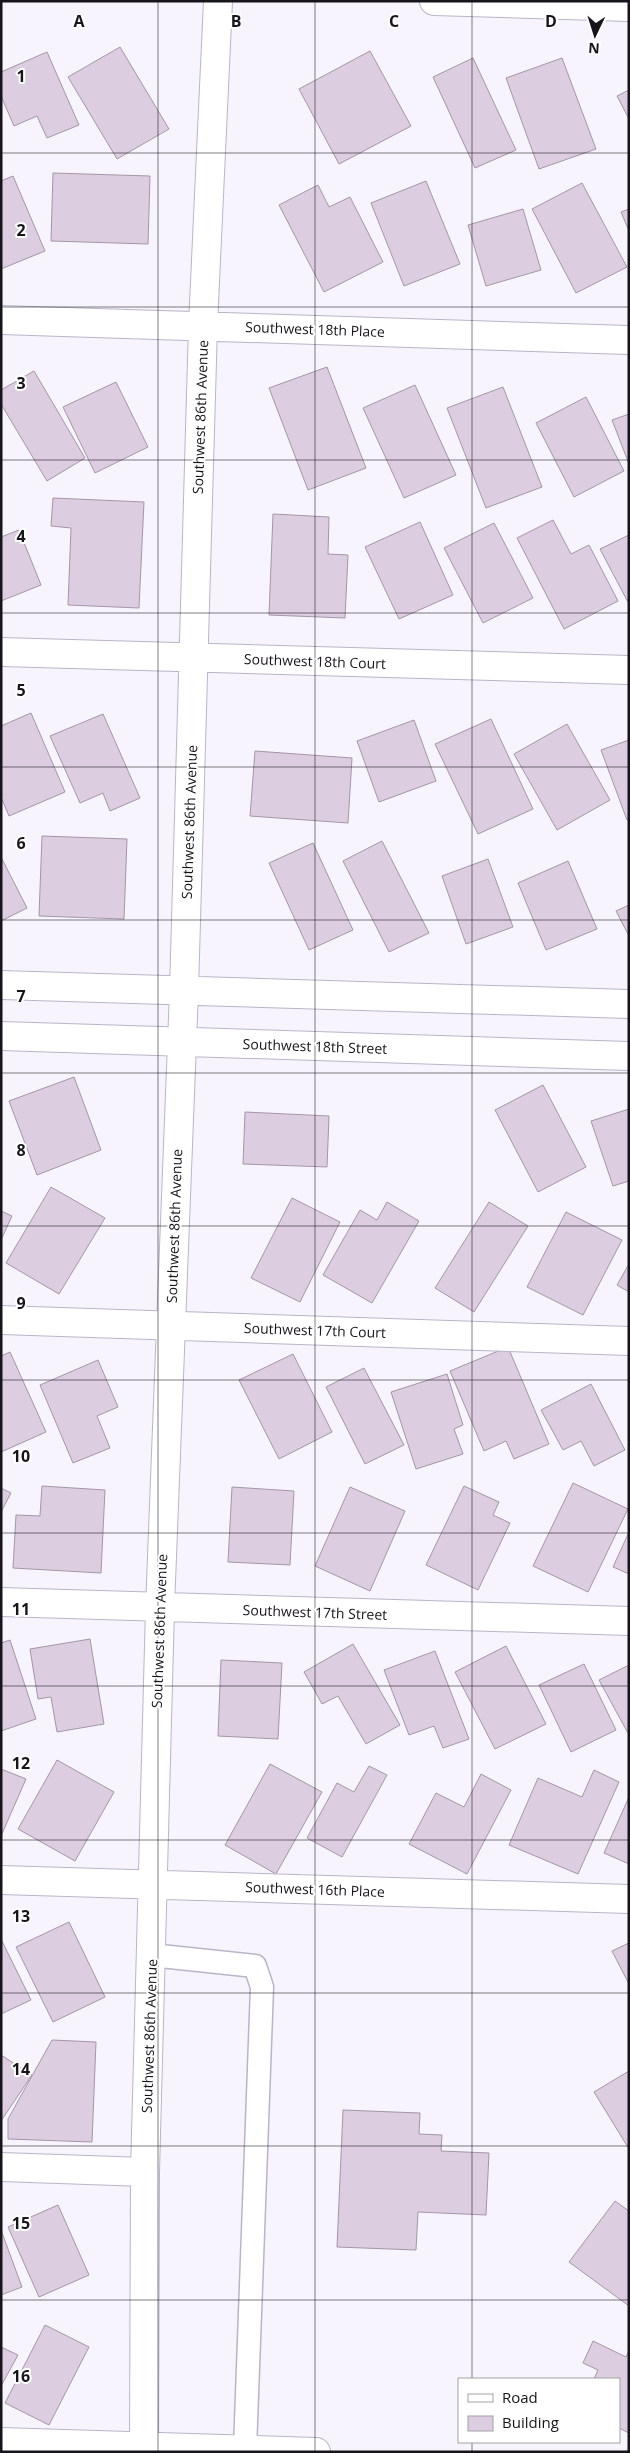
<svg xmlns="http://www.w3.org/2000/svg" width="630" height="2453" font-family="'Open Sans',sans-serif">
  <style>
    .building { fill: #dccde0; stroke: #a496a8 }
    .lines { fill: none; stroke-linecap: round; stroke-linejoin: round }
    .service-casing { stroke: #bbb4c9; stroke-width: 25 }
    .minor-casing { stroke: #bbb4c9; stroke-width: 30 }
    .service { stroke: #fff; stroke-width: 22 }
    .minor { stroke: #fff; stroke-width: 28 }
    .grid { fill: none; stroke: #17141b; stroke-width: 1; stroke-opacity: 0.55 }
    .labels { text-anchor: middle; dominant-baseline: central; stroke-width: 4; stroke-linejoin: round; paint-order: stroke }
    .street-label { font-size: 14px; fill: #17141b; stroke: #fff }
    .grid-label { font-size: 16px; text-anchor: middle; font-weight: bold; fill: #17141b; stroke: #fff; stroke-width: 4; stroke-linejoin: round; paint-order: stroke }
  </style>
  <rect width="100%" height="100%" fill="#f7f4fd"/>
  <path class="building" d="M120 47 169 129 117 159 68 77Z
    M370 51 411 126 339 164 299 89Z
    M47 52 79 125 47 138 37 116 14 126 1 96V72Z
    M473 58 516 150 475 168 433 77Z
    M562 58 596 149 539 169 506 78Z
    M629 90V119L617 96Z
    M53 173 150 176 148 244 51 241Z
    M13 176 45 251 1 269V181Z
    M426 181 460 264 404 286 371 203Z
    M582 183 627 267 576 293 532 209Z
    M318 185 329 207 350 197 383 262 324 292 279 205Z
    M523 209 541 270 486 286 468 225Z
    M629 209V231L621 212Z
    M327 367 366 468 308 490 269 388Z
    M34 371 85 458 47 481 1 404V390Z
    M116 382 148 447 95 473 63 407Z
    M415 385 456 475 404 498 363 408Z
    M503 387 542 487 486 508 447 408Z
    M586 397 624 471 574 497 536 423Z
    M629 414V464L612 420Z
    M53 498 144 502 139 608 68 605 71 528 51 526Z
    M273 514 329 517 328 554 348 555 345 618 269 615Z
    M553 520 571 554 589 545 618 601 564 629 517 538Z
    M420 522 453 595 399 619 365 547Z
    M494 523 533 598 483 623 444 548Z
    M19 530 41 585 1 601V537Z
    M629 535V604L600 549Z
    M31 713 65 792 9 816 1 797V726Z
    M103 714 140 798 110 811 103 793 80 803 50 736Z
    M491 719 533 809 478 834 435 744Z
    M414 720 436 781 379 802 357 741Z
    M567 724 610 800 557 830 514 754Z
    M629 740V820H627L601 750Z
    M255 751 352 758 348 823 250 816Z
    M42 836 127 839 124 919 39 916Z
    M382 841 429 933 389 952 343 861Z
    M313 843 353 930 309 950 269 863Z
    M1 857 27 908 1 921Z
    M488 859 513 927 466 944 442 876Z
    M568 861 597 929 546 950 518 883Z
    M629 905V936L616 911Z
    M74 1077 101 1150 37 1175 9 1101Z
    M543 1085 586 1167 538 1192 495 1110Z
    M629 1109V1181L613 1186 591 1121Z
    M245 1112 329 1116 327 1167 243 1164Z
    M51 1187 105 1218 59 1294 6 1263Z
    M292 1198 340 1222 300 1302 251 1278Z
    M387 1202 419 1221 372 1303 323 1275 360 1210 377 1220Z
    M489 1202 528 1226 474 1312 435 1288Z
    M1 1211 12 1216 1 1240Z
    M566 1212 622 1240 583 1315 527 1287Z
    M629 1264V1292L617 1285Z
    M508 1347 549 1444 514 1459 506 1441 484 1451 450 1371Z
    M10 1352 46 1432 1 1452V1356Z
    M293 1354 332 1432 279 1459 239 1380Z
    M98 1360 118 1407 97 1416 110 1448 73 1463 40 1385Z
    M364 1368 404 1445 365 1464 326 1387Z
    M447 1374 463 1425 454 1429 463 1454 416 1469 391 1392Z
    M591 1384 625 1450 594 1466 581 1441 563 1450 541 1410Z
    M573 1483 628 1509 588 1592 533 1566Z
    M42 1486 105 1490 101 1573 13 1568 16 1515 40 1516Z
    M464 1486 499 1502 493 1515 510 1523 478 1590 426 1565Z
    M232 1487 294 1491 290 1565 228 1562Z
    M350 1487 405 1511 370 1591 315 1566Z
    M1 1488 11 1493 1 1512Z
    M629 1532V1574L613 1567Z
    M90 1639 104 1724 57 1732 51 1697 38 1699 30 1649Z
    M10 1640 36 1719 1 1731V1643Z
    M353 1644 400 1725 366 1744 338 1696 322 1704 304 1672Z
    M506 1646 546 1724 495 1749 455 1672Z
    M435 1651 469 1739 443 1748 434 1726 409 1735 384 1670Z
    M221 1660 282 1663 278 1739 218 1736Z
    M584 1664 616 1730 571 1752 539 1685Z
    M629 1665V1735L599 1680Z
    M57 1760 114 1792 75 1861 18 1829Z
    M270 1764 322 1792 276 1874 225 1845Z
    M369 1766 387 1775 342 1857 307 1838 337 1783 354 1792Z
    M1 1769 26 1779 1 1836Z
    M594 1770 619 1782 578 1874 509 1845 538 1778 582 1797Z
    M481 1774 511 1790 467 1874 409 1844 436 1793 464 1807Z
    M629 1797V1864L604 1853Z
    M69 1922 105 1997 53 2022 16 1947Z
    M1 1939 31 2000 1 2014Z
    M629 1943V1984L612 1951Z
    M52 2040 96 2042 92 2142 8 2139V2119Z
    M1 2055 32 2075 1 2121Z
    M629 2071V2149L594 2092Z
    M343 2110 420 2113 419 2134 442 2135 441 2151 489 2153 486 2215 418 2212 416 2250 337 2247Z
    M615 2201 629 2211V2306L569 2262Z
    M58 2205 89 2275 39 2297 8 2227Z
    M1 2230 22 2287 1 2295Z
    M45 2325 89 2347 49 2425 5 2403Z
    M593 2341 626 2357 629 2350V2433L619 2428V2379H594L598 2370 583 2363Z
    M1 2347 18 2355 1 2386Z"/>
  <g class="lines">
    <g class="service-casing">
      <path id="service" d="M151 1955 255 1966 262 1987 245 2449"/>
    </g>
    <g class="minor-casing">
      <path id="minor" d="M434 1 629 7
        M1 320 629 340
        M1 652 629 670
        M1 985 629 1004
        M1 1036 629 1056
        M1 1320 629 1341
        M1 1602 629 1621
        M1 1880 629 1899
        M1 2167 145 2172
        M1 2442 316 2452
        M144 2452 145 2172 160 1608 184 991 203 325 218 1"/>
    </g>
    <use href="#service" class="service"/>
    <use href="#minor" class="minor"/>
  </g>
  <path class="grid" d="M158 1V2452M315 1V2452M472 1V2379M1 153H629M1 307H629M1 460H629M1 613H629M1 767H629M1 920H629M1 1073H629M1 1226H629M1 1380H629M1 1533H629M1 1686H629M1 1840H629M1 1993H629M1 2146H629M1 2300H629M472 2442V2452"/>
  <g class="labels">
    <g class="street-label">
      <text transform="translate(315 329) rotate(2)">Southwest 18th Place</text>
      <text transform="translate(200 417) rotate(-88)">Southwest 86th Avenue</text>
      <text transform="translate(315 661) rotate(2)">Southwest 18th Court</text>
      <text transform="translate(189 822) rotate(-88)">Southwest 86th Avenue</text>
      <text transform="translate(315 1046) rotate(2)">Southwest 18th Street</text>
      <text transform="translate(174 1226) rotate(-88)">Southwest 86th Avenue</text>
      <text transform="translate(315 1330) rotate(2)">Southwest 17th Court</text>
      <text transform="translate(315 1612) rotate(2)">Southwest 17th Street</text>
      <text transform="translate(159 1631) rotate(-88)">Southwest 86th Avenue</text>
      <text transform="translate(315 1889) rotate(2)">Southwest 16th Place</text>
      <text transform="translate(149 2036) rotate(-88)">Southwest 86th Avenue</text>
    </g>
  </g>
  <g class="grid-label">
    <text x="79" y="27">A</text>
    <text x="236" y="27">B</text>
    <text x="394" y="27">C</text>
    <text x="551" y="27">D</text>
    <text x="21" y="82">1</text>
    <text x="21" y="236">2</text>
    <text x="21" y="389">3</text>
    <text x="21" y="542">4</text>
    <text x="21" y="696">5</text>
    <text x="21" y="849">6</text>
    <text x="21" y="1002">7</text>
    <text x="21" y="1156">8</text>
    <text x="21" y="1309">9</text>
    <text x="21" y="1462">10</text>
    <text x="21" y="1615">11</text>
    <text x="21" y="1769">12</text>
    <text x="21" y="1922">13</text>
    <text x="21" y="2075">14</text>
    <text x="21" y="2229">15</text>
    <text x="21" y="2382">16</text>
  </g>
  <rect width="630" height="2453" fill="none" stroke="#17141b" stroke-width="5"/>
  <rect x="458" y="2378" width="162" height="65" fill="#ffffff" stroke="#a2a1a4"/>
  <rect x="468" y="2394" width="25" height="8" fill="#ffffff" stroke="#a2a1a4"/>
  <text x="502" y="2403" font-size="15" fill="#17141b">Road</text>
  <rect x="468" y="2416" width="25" height="15" fill="#dccde0" stroke="#a2a1a4"/>
  <text x="502" y="2428" font-size="15" fill="#17141b">Building</text>
  <g transform="translate(595 35) rotate(184)" stroke="#ffffff" stroke-width="4" paint-order="stroke">
  <path d="M0-4L9 19L0 12L-9 19Z" fill="#17141b"/>
  <text y="-8" font-size="14" font-weight="bold" text-anchor="middle" fill="#17141b">N</text>
  </g>
</svg>
